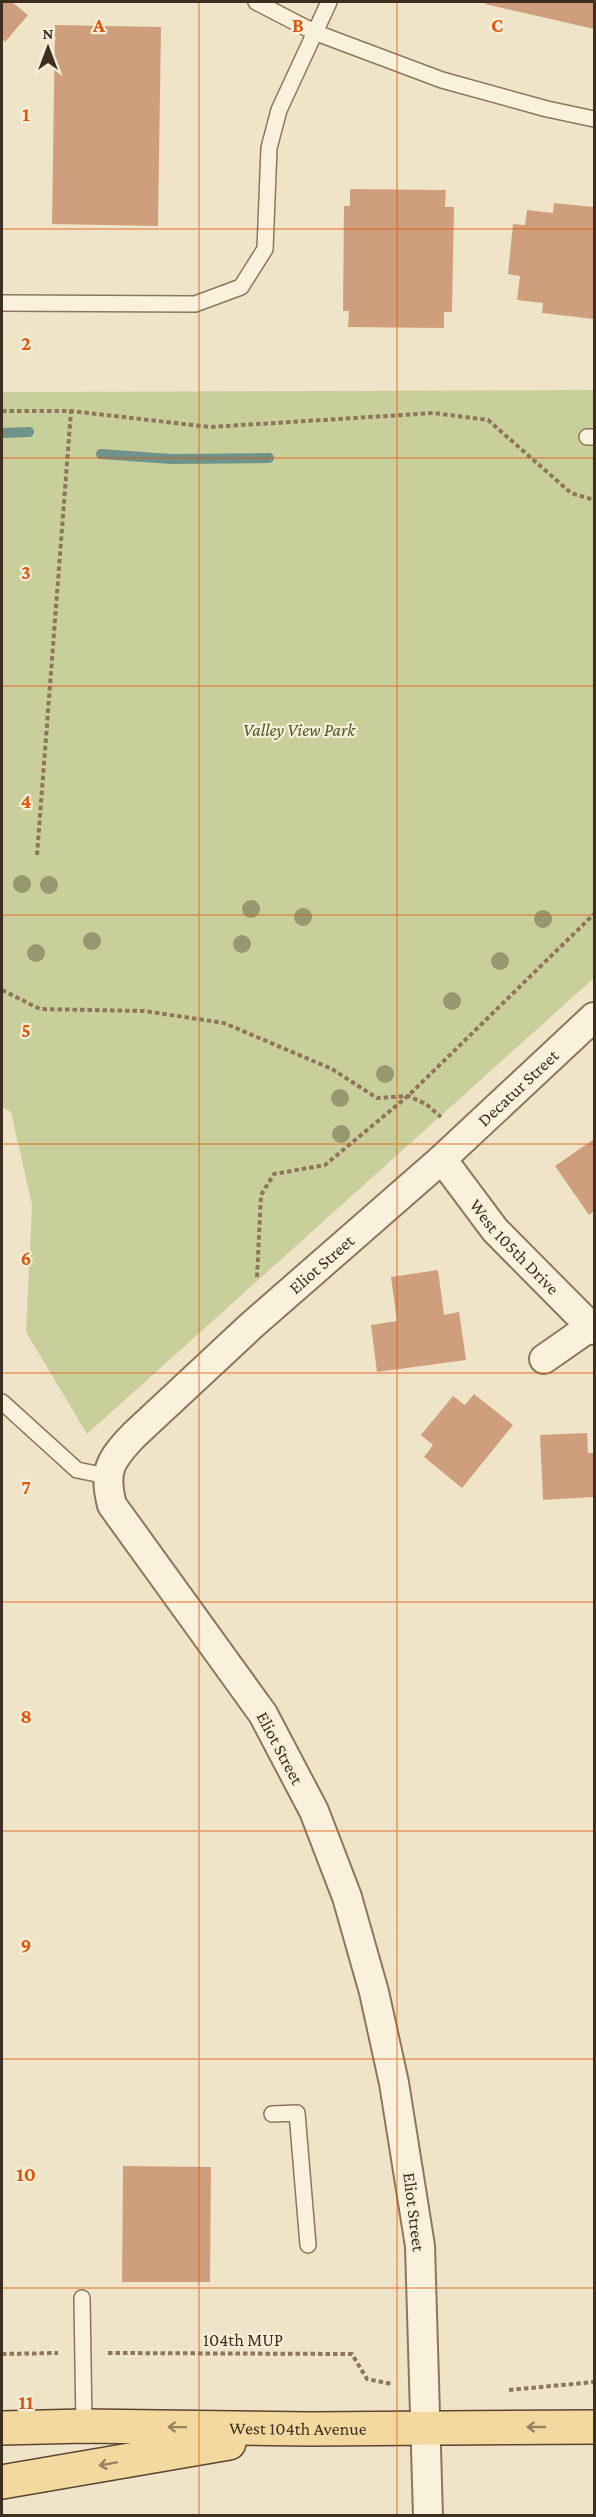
<svg xmlns="http://www.w3.org/2000/svg" width="596" height="2517" font-family="'Crimson Pro',serif">
  <style>
    .green { fill: #c9cf9b }
    .lines { fill: none; stroke-linecap: round; stroke-linejoin: round }
    .stream { stroke: #6f938a; stroke-width: 10 }
    .building { fill: #cf9f7d }
    .lane-casing { stroke: #8d765c; stroke-width: 18 }
    .street-casing { stroke: #8d765c; stroke-width: 32 }
    .primary-casing { stroke: #5b4430; stroke-width: 36 }
    .path { stroke: #8d765c; stroke-width: 4; stroke-dasharray: 4.5 3; stroke-linecap: butt }
    .lane { stroke: #faf1dc; stroke-width: 15 }
    .street { stroke: #faf1dc; stroke-width: 28 }
    .primary { stroke: #f3d9a0; stroke-width: 33 }
    .tree { fill: #96986f }
    .oneway { stroke: #988460 }
    .grid { fill: none; stroke: #df570d; stroke-width: 1.5; stroke-opacity: 0.55 }
    .labels { text-anchor: middle; dominant-baseline: central; stroke-width: 4.5; stroke-linejoin: round; paint-order: stroke }
    .park-label { font-size: 18px; font-style: italic; fill: #4d5a26; stroke: #f7eed8 }
    .street-label { font-size: 18px; fill: #3d2e20; stroke: #f7eed8 }
    .grid-label { font-size: 20px; text-anchor: middle; font-weight: bold; fill: #df570d; stroke: #f7eed8; stroke-width: 4.5; stroke-linejoin: round; paint-order: stroke }
  </style>
  <rect width="100%" height="100%" fill="#f0e4c8"/>
  <path class="green" d="M594 390V978L87 1434 26 1332 32 1205 11 1112 2 1107V392Z"/>
  <g class="lines">
    <path class="stream" d="M2 433 29 432
      M101 454 171 459 269 458"/>
  </g>
  <path class="building" d="M2 2H12L28 15 5 42 2 38Z
    M486 2H594V29L485 4Z
    M55 25 161 27 158 226 52 224Z
    M350 189 446 190 445 207H454L452 312H444V328L348 327 349 311H343L344 206H350Z
    M554 203 594 207V319L542 313 543 303 517 300 520 276 508 274 513 224 525 225 527 210 553 213Z
    M594 1139V1211L589 1215 555 1166Z
    M438 1270 444 1315 459 1312 466 1360 377 1372 371 1325 397 1321 391 1277Z
    M474 1394 513 1425 462 1488 424 1457 433 1445 421 1435 453 1396 465 1405Z
    M587 1433 588 1453H594V1497L543 1500 540 1435Z
    M123 2166 211 2167 210 2282H122Z"/>
  <g class="lines">
    <g class="lane-casing">
      <path id="lane" d="M256 2 314 32 442 80 547 109 594 119
        M2 303 195 304 241 287 265 249 269 148 279 110 329 2
        M587 437H594
        M2 1402 77 1470 107 1476
        M272 2114 297 2113 308 2245
        M82 2298 84 2426"/>
    </g>
    <g class="street-casing">
      <g id="street">
        <path id="s1" d="M442 1159 495 1230 594 1330"/>
        <path d="M544 1359 594 1324"/>
        <path id="s2" d="M428 2516 420 2246 394 2083 374 1992 347 1897 314 1811 263 1714 112 1505C103 1471 110 1460 134 1435L252 1325 442 1159 594 1017"/>
      </g>
    </g>
    <g class="primary-casing">
      <g id="primary">
        <path id="s3" d="M2 2428 84 2426 310 2429 594 2427"/>
        <path d="M2 2482 229 2443"/>
      </g>
    </g>
    <path class="path" d="M2 411H71L210 427 434 413 488 420 571 493 594 500
      M37 855 71 411
      M2 990 40 1009 144 1011 224 1023 332 1069 377 1098 408 1096 426 1104 441 1117
      M257 1277 261 1195 274 1174 325 1165 408 1096 594 914
      M108 2353 352 2354 367 2379 392 2384
      M2 2354 58 2353
      M509 2390 594 2382"/>
    <use href="#lane" class="lane"/>
    <use href="#street" class="street"/>
    <use href="#primary" class="primary"/>
  </g>
  <g class="tree">
    <circle cx="22" cy="884" r="9"/>
    <circle cx="49" cy="885" r="9"/>
    <circle cx="251" cy="909" r="9"/>
    <circle cx="303" cy="917" r="9"/>
    <circle cx="543" cy="919" r="9"/>
    <circle cx="92" cy="941" r="9"/>
    <circle cx="242" cy="944" r="9"/>
    <circle cx="36" cy="953" r="9"/>
    <circle cx="500" cy="961" r="9"/>
    <circle cx="452" cy="1001" r="9"/>
    <circle cx="385" cy="1074" r="9"/>
    <circle cx="340" cy="1098" r="9"/>
    <circle cx="341" cy="1134" r="9"/>
  </g>
  <defs><path id="oneway-shaft" d="M-6 0H5M1.5-3L5.5 0L1.5 3" fill="none" stroke-width="1.6" stroke-linecap="round" stroke-linejoin="round" transform="scale(1.5)"/></defs>
  <g class="oneway">
    <use href="#oneway-shaft" transform="translate(177 2427) rotate(-179)"/>
    <use href="#oneway-shaft" transform="translate(536 2427) rotate(180)"/>
    <use href="#oneway-shaft" transform="translate(108 2464) rotate(170)"/>
  </g>
  <path class="grid" d="M199 2V2516M397 2V2516M2 229H594M2 458H594M2 686H594M2 915H594M2 1144H594M2 1373H594M2 1602H594M2 1831H594M2 2059H594M2 2288H594"/>
  <g class="labels">
    <g class="park-label">
      <text x="299" y="730">Valley View Park</text>
    </g>
    <g class="street-label">
      <text stroke="none"><textPath href="#s2" startOffset="1683">Decatur Street</textPath></text>
      <text stroke="none"><textPath href="#s1" startOffset="114">West 105th Drive</textPath></text>
      <text stroke="none"><textPath href="#s2" startOffset="1419">Eliot Street</textPath></text>
      <text transform="translate(280 1748) rotate(62)">Eliot Street</text>
      <text transform="translate(414 2212) rotate(83)">Eliot Street</text>
      <text x="243" y="2340">104th MUP</text>
      <text stroke="none"><textPath href="#s3" startOffset="296">West 104th Avenue</textPath></text>
    </g>
  </g>
  <g class="grid-label">
    <text x="99" y="32">A</text>
    <text x="298" y="32">B</text>
    <text x="497" y="32">C</text>
    <text x="26" y="121">1</text>
    <text x="26" y="350">2</text>
    <text x="26" y="579">3</text>
    <text x="26" y="808">4</text>
    <text x="26" y="1037">5</text>
    <text x="26" y="1265">6</text>
    <text x="26" y="1494">7</text>
    <text x="26" y="1723">8</text>
    <text x="26" y="1952">9</text>
    <text x="26" y="2181">10</text>
    <text x="26" y="2409">11</text>
  </g>
  <rect width="596" height="2517" fill="none" stroke="#3d2e20" stroke-width="6"/>
  <g transform="translate(48 48)" stroke="#f7eed8" stroke-width="4.5" paint-order="stroke">
  <path d="M0-4.5L10 22L0 15L-10 22Z" fill="#3d2e20"/>
  <text y="-9" font-size="16" font-weight="bold" text-anchor="middle" fill="#3d2e20">N</text>
  </g>
</svg>
